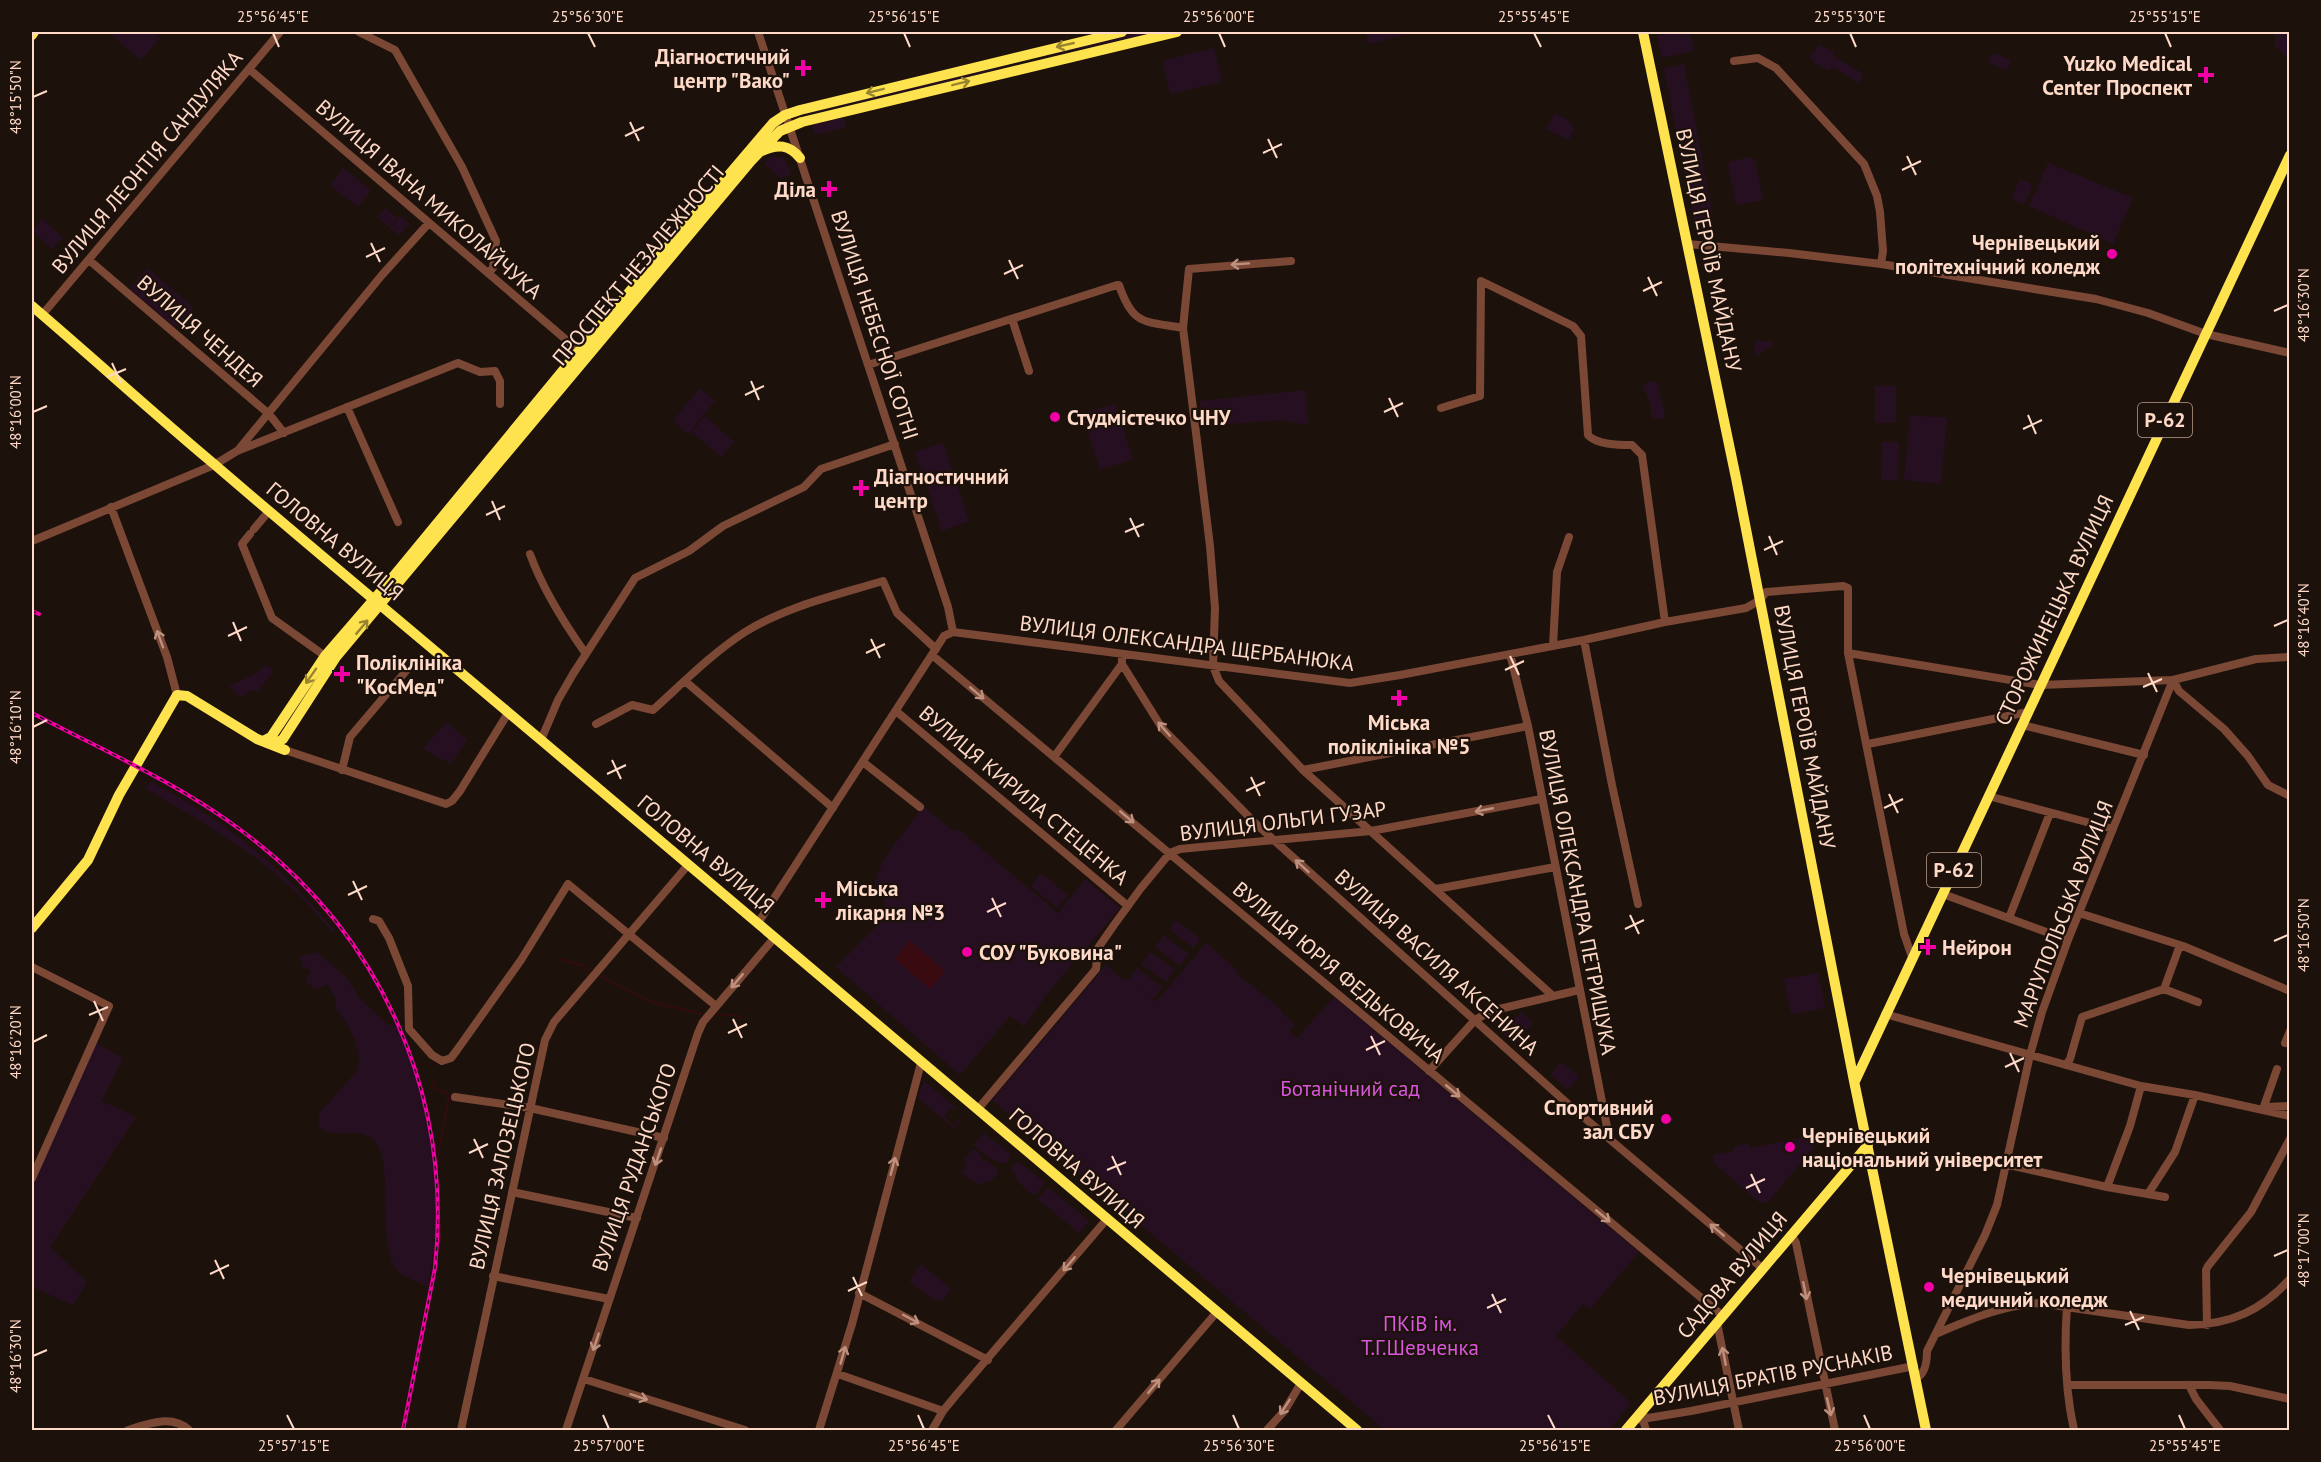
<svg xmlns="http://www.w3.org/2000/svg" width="2321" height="1462" font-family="'PT Sans',sans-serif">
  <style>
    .green { fill: #270f22 }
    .water { fill: #390910 }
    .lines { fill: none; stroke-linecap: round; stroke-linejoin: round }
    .stream { stroke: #390910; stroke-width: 1.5 }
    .minor { stroke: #7c4836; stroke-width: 8 }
    .major { stroke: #fee34f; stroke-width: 10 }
    .rail-casing { stroke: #f101a5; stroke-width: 4 }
    .rail { stroke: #1d120b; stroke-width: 1.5; stroke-dasharray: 4.5; stroke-linecap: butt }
    .oneway { stroke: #998530 }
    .oneway2 { stroke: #be917f }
    .ticks { fill: none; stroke: #ffdac8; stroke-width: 2 }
    .poi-dot { fill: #f101a5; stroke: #1d120b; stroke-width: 2 }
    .labels { text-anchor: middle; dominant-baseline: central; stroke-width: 4.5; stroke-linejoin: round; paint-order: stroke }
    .shield { fill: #1d120b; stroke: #bb9e8f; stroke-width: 1.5 }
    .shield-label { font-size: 20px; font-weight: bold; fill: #ffdac8 }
    .poi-label { font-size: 21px; font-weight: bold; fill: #ffdac8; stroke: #1d120b; text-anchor: start }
    .street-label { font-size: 21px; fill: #ffdac8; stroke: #1d120b }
    .park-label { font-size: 21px; fill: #d955dd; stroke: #1d120b }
    .neatline { fill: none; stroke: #ffdac8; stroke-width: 2 }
    .ticks-label { font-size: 15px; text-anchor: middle; fill: #ffdac8 }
  </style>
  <rect width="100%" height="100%" fill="#1d120b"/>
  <path class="green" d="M115 32H153L160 38 141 60 112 35Z
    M1141 32H1157L1039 58 1041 55Z
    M1366 32H1416L1368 44Z
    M1679 32H1690L1694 51 1662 58 1657 36Z
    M2275 32H2289V58L2275 46Z
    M1820 45 1835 52 1833 56 1864 74 1859 83 1832 67 1829 71 1815 63 1809 56Z
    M1214 48 1221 76 1220 82 1170 94 1163 62 1165 60Z
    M1993 53 2011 60 2007 70 1988 62Z
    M1024 61 972 76 795 117 796 115Z
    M1684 64 1713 217 1694 221 1664 68Z
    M1555 113 1568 120 1574 129 1569 140 1546 129Z
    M843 117 846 127 815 135 812 125Z
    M772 156 784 158 792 174 780 178 764 163Z
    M1751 157 1755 161 1763 200 1739 205 1736 204 1728 164 1731 161Z
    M2048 163 2133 198 2113 244 2029 206Z
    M343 168 371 190 358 207 330 185Z
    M2020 179 2033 185 2024 205 2011 198Z
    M385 208 397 218 389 227 377 217Z
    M400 216 409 224 399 235 390 228Z
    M42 219 63 237 52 249 32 231Z
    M147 268 194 308 176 328 130 289Z
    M1756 341H1771L1774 344 1757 356 1754 344Z
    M1652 381 1657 382 1665 414 1663 419 1652 418 1650 403 1643 385Z
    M1875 386H1896V423H1875Z
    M700 388 715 401 688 434 673 421Z
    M1306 390 1308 425 1281 420 1202 426 1200 401Z
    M1115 404 1133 459 1100 470 1082 414Z
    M1910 415 1947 418 1941 484 1904 480Z
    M705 416 734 442 721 457 692 432Z
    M1882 442H1899L1898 481 1881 480Z
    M943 443 969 521 942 531 915 452Z
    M266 665 274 670 259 691H250L240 697 229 686 255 674Z
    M446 722 467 740 451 764 423 749Z
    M150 781C228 823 278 863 335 931L332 933C285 869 214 828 146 789Z
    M924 807 953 831 958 829 1058 913 1085 879 1120 908 1047 994 1024 1027 1010 1016 960 1075 836 967 888 915 883 898 874 890C877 859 906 831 924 807Z
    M1041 873 1068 895 1057 908 1031 886Z
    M1176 920 1200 939 1193 948 1169 929Z
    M1164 935 1189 954 1179 966 1155 947Z
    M1206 943 1237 970 1236 973 1282 1010 1281 1012 1295 1024 1289 1032 1297 1038 1334 997 1521 1153V1156L1526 1161 1529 1160 1639 1252 1590 1309 1583 1304 1556 1336 1631 1403 1609 1430H1385L992 1100 1106 965 1124 980 1126 979 1128 980 1137 968 1162 987 1153 999 1132 983 1156 1002Z
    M317 952 348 979 360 999 386 1023 401 1029C423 1094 439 1158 436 1227 435 1247 431 1267 428 1287 418 1282 399 1276 394 1266 381 1243 389 1185 382 1156 380 1148 375 1139 366 1135 351 1129 309 1143 320 1112L357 1071C365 1052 348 1022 335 1008L336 1000 328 984 315 989 305 981 311 971 301 965 303 962 299 959 301 956Z
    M1150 952 1175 970 1166 982 1141 964Z
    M1818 973 1825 1008 1791 1014 1784 979Z
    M1521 1012 1533 1023 1514 1044 1502 1032Z
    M92 1041 123 1058 102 1101 136 1117 50 1247 87 1282 73 1305 32 1287V1175Z
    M1561 1062 1579 1077 1568 1090 1551 1074Z
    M924 1081 960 1111 951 1107 944 1117 953 1125 963 1116 954 1128 918 1098Z
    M984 1133 1009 1153 1010 1158 1005 1164 991 1159 974 1145Z
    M1811 1136 1817 1143 1768 1202 1760 1203 1713 1162 1714 1155 1734 1151 1733 1147 1749 1143 1750 1148Z
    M973 1149 981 1155 982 1161H987L999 1171 991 1181 983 1182 980 1186 961 1173 967 1165 964 1160Z
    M1016 1163H1020L1045 1183 1034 1196 1017 1181 1016 1175 1010 1169Z
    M1048 1187 1089 1221 1079 1233 1038 1199Z
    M921 1264 951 1289 943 1301 938 1298 936 1301 909 1281Z"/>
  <path class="water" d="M910 941 945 971 930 989 895 959Z"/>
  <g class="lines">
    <path class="stream" d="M2268 778 2276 784
      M560 959 583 966 591 972
      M601 977 651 1002 702 1014
      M717 1015H735L742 1018
      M434 1079V1088L449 1095 436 1168 441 1241"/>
    <path class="minor" d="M359 32 395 50 462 167 496 241 493 268 488 273
      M758 32 948 607 953 632
      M1734 61 1758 58 1776 68 1864 164 1877 196 1880 212 1883 251 1881 264
      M249 69 584 355
      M1688 244 1789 253 1881 264 2096 299 2148 313 2206 334 2290 353
      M89 260 269 414 284 433
      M1291 261 1189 269 1183 328 1210 546 1215 608 1213 666 1219 681 1303 770 1553 996
      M42 315 280 32
      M1012 319 1029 371
      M868 365 1117 285H1119C1133 326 1144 321 1183 328
      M347 407 398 522
      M1441 408 1480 396 1481 281 1573 326 1581 336 1588 435C1597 445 1619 445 1632 445L1642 455 1665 622
      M239 449 382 275 428 224
      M111 507 167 657 177 695
      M254 529 269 511
      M250 534 242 544 272 618 325 656
      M32 541 214 465 237 451 458 363 480 372 495 371 500 381V404
      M530 554C543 590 564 623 586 654
      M1584 640 1612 785 1638 904
      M1553 646 1557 572 1569 537
      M1848 653 2040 685 2173 680 2256 659 2290 657
      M1122 654V664L1162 728 1256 824 1568 1104 1762 1268
      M1510 654 1528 726 1609 1137
      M932 655 1723 1316
      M2173 680 2179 691 2224 729 2248 756 2268 785 2290 796
      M685 681 833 808
      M896 711 1128 906
      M596 724 632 705 653 710C683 683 711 654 745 632 787 606 837 595 883 581L897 613 936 649
      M2022 725 2144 755
      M541 740 558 700 573 674 635 578 689 551 723 526 804 487 821 469 895 444
      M1868 744 2028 712
      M285 750 446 804 452 801 460 791 508 713
      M1054 757 1122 664
      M863 762 920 807
      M342 770 350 737 406 671
      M1303 770 1528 726
      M1988 796 2113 829
      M1436 889 1555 867
      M1943 894 2068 940
      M2079 913 2183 946 2290 991
      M2009 918 2050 813
      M373 919 379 921 389 938 408 986 409 1029 432 1055 442 1061 451 1058 457 1050 521 960 568 884 716 1006
      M758 923 944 636 953 632 1350 683 1400 675 1584 640 1665 622 1746 608 1760 600 1766 592 1843 586 1848 588V653L1904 934 1912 957
      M32 967 109 1006 32 1178
      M2164 989 2180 945
      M1885 1014 2141 1086 2195 1095 2290 1116
      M2285 1043 2290 1031
      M2066 1065 2070 1059 2082 1017 2164 989 2198 1002
      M1429 1071 1475 1020 1491 1011 1579 990
      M455 1097 530 1108 664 1138
      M2266 1107 2290 1106
      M978 1109 1096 969 1098 948 1114 925 1141 888 1170 853 1180 849 1371 831 1541 799
      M2263 1109 2277 1069
      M2005 1164 2107 1187 2165 1197
      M2107 1187 2130 1126 2141 1086
      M512 1192 637 1218
      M2148 1194 2175 1152 2195 1095
      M1791 1234 1796 1243 1835 1430
      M493 1276 609 1299
      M859 1293 988 1360
      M2067 1306C2064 1348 2065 1390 2074 1430
      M1717 1323 1739 1430
      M2207 1325 2206 1270 2208 1266 2251 1212 2290 1139
      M1938 1333C1971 1319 2003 1305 2039 1303L2189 1325C2231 1324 2261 1311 2290 1279
      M838 1374 943 1411
      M1916 1378C1926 1374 1927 1361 1927 1351L1985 1235 1997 1205 2030 1055 2042 1012 2068 940 2173 680
      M584 1379 745 1430
      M2068 1385H2209L2230 1386 2290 1399
      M2189 1385 2196 1399 2220 1430
      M1638 1416 1648 1418 1691 1411 1914 1366
      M1638 1416 1644 1423 1646 1430
      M128 1430C147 1424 172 1414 189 1430
      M461 1430 545 1040 554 1022 688 865
      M566 1430 698 1033 703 1022 775 937
      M819 1430 852 1324 921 1063
      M932 1430 943 1411 957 1394 1107 1219
      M1116 1430 1216 1313
      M1267 1430 1285 1410 1301 1383"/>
    <path class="major" d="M1643 32 1736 478 1854 1081 1926 1430
      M32 35 34 32
      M762 151C777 144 789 144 800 158
      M32 306C93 358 152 412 214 464 322 557 432 648 541 740L1357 1430
      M263 741 271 737 325 656 388 583 579 351 773 123 785 115 800 110 1122 32
      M273 745 283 739 336 657 751 161 780 131 802 122 1177 32
      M32 928 88 860 119 795 177 695 187 696 257 739 285 750
      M1855 1081 2290 155
      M1626 1430 1868 1145"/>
    <g class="rail-casing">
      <path id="rail" d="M32 611 39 614
        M32 713C102 750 178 783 242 831 381 934 453 1095 435 1268L403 1430"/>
    </g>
    <use href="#rail" class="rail"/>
  </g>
  <defs><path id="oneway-shaft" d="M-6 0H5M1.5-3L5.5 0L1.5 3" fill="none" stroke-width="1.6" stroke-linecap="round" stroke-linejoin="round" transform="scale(1.5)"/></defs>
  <g class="oneway">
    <use href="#oneway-shaft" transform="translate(1065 45) rotate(167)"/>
    <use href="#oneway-shaft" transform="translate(961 83) rotate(-14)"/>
    <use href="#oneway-shaft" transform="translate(875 91) rotate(166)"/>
    <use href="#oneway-shaft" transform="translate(362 627) rotate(-50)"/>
    <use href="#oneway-shaft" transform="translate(311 676) rotate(125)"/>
  </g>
  <g class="oneway2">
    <use href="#oneway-shaft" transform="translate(1240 264) rotate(176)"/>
    <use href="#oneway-shaft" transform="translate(160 639) rotate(-110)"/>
    <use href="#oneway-shaft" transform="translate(977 693) rotate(40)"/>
    <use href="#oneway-shaft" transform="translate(1164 729) rotate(-131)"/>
    <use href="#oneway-shaft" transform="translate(1484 810) rotate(169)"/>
    <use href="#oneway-shaft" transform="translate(1127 817) rotate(40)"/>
    <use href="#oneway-shaft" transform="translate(1302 866) rotate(-138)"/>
    <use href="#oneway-shaft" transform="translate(737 981) rotate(130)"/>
    <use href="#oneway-shaft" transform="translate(1453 1091) rotate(40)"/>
    <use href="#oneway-shaft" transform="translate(658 1157) rotate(109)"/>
    <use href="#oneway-shaft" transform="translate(893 1166) rotate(-75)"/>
    <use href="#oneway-shaft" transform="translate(1603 1216) rotate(40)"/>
    <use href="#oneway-shaft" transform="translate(1717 1230) rotate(-140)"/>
    <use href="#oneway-shaft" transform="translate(1069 1264) rotate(130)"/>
    <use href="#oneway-shaft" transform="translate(1805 1291) rotate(79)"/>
    <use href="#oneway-shaft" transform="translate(911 1319) rotate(28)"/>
    <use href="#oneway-shaft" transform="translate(596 1342) rotate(108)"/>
    <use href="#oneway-shaft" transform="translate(843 1355) rotate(-74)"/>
    <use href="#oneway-shaft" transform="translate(1724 1356) rotate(-101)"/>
    <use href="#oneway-shaft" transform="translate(1154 1386) rotate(-50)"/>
    <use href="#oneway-shaft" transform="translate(639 1397) rotate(18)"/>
    <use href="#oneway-shaft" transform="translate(1285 1407) rotate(123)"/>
    <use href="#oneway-shaft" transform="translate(1829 1407) rotate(77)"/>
  </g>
  <path class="ticks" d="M273 33 279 47M588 33 595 47M904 33 910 47M1219 33 1225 47M1534 33 1541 47M1850 33 1856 47M2165 33 2171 47M33 97 47 91M630 122 639 141M625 136 644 127M1268 139 1277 158M1263 153 1282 144M1907 156 1916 175M1902 170 1921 161M371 243 380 262M366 257 385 248M1009 260 1018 279M1004 274 1023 265M1648 277 1657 296M1643 291 1662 282M2274 311 2288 305M112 363 121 383M107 377 126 369M751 381 759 400M745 395 764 386M1389 398 1398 417M33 412 47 406M1384 412 1403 403M2028 415 2036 434M2023 429 2042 420M492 501 500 520M486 515 505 506M1130 518 1139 537M1125 532 1144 524M1769 536 1777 555M1764 550 1783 541M233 622 241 641M2274 626 2288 620M228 636 247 627M871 639 880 658M866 653 885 644M1510 656 1519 675M1505 670 1524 661M2148 673 2157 692M2143 687 2162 679M33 727 47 720M612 760 621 779M607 774 626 765M1251 777 1260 796M1246 791 1265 782M1889 794 1898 813M1884 808 1903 799M353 881 362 900M348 895 367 886M992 898 1001 917M987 912 1006 903M1630 915 1639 934M1625 929 1644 920M2274 941 2288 935M94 1001 103 1021M89 1015 108 1007M733 1019 742 1038M728 1033 747 1024M1371 1036 1380 1055M33 1042 47 1035M1366 1050 1385 1041M2010 1053 2019 1072M2005 1067 2024 1058M474 1139 483 1158M469 1153 488 1144M1112 1156 1121 1175M1107 1170 1126 1162M1751 1174 1760 1193M1746 1188 1765 1179M2274 1256 2288 1250M215 1260 224 1279M210 1274 229 1265M853 1277 862 1296M848 1291 867 1282M1492 1294 1501 1313M1487 1308 1506 1299M2130 1311 2139 1330M2125 1325 2144 1317M33 1356 47 1350M287 1415 294 1429M603 1415 609 1429M918 1415 924 1429M1233 1415 1239 1429M1548 1415 1555 1429M1864 1415 1870 1429M2179 1415 2185 1429"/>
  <g class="poi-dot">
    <path d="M800 59h6v6h6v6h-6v6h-6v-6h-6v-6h6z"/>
    <path d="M2203 66h6v6h6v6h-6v6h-6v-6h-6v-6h6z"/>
    <path d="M826 180h6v6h6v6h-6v6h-6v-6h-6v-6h6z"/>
    <circle cx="2112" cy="254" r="6"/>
    <circle cx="1055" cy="417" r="6"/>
    <path d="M858 479h6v6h6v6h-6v6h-6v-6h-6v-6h6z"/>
    <path d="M339 665h6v6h6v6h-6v6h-6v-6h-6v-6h6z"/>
    <path d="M1396 689h6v6h6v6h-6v6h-6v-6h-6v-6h6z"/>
    <path d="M820 891h6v6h6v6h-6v6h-6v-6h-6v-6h6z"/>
    <path d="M1925 938h6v6h6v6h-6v6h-6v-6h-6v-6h6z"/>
    <circle cx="967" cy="952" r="6"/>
    <circle cx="1666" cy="1119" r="6"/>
    <circle cx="1790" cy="1147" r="6"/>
    <circle cx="1929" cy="1287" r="6"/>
  </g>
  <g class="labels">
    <g class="shield">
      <rect x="2138" y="403" width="54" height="34" rx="4.5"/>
      <rect x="1927" y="853" width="54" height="34" rx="4.5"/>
    </g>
    <g class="shield-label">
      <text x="2165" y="420">Р-62</text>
      <text x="1954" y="870">Р-62</text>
    </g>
    <g class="poi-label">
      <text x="790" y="56" text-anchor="end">Діагностичний<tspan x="790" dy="24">центр "Вако"</tspan></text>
      <text x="2192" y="63" text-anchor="end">Yuzko Medical<tspan x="2192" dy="24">Center Проспект</tspan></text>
      <text x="816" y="189" text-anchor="end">Діла</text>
      <text x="2100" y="242" text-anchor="end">Чернівецький<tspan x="2100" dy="24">політехнічний коледж</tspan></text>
      <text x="1067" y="417">Студмістечко ЧНУ</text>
      <text x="874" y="476">Діагностичний<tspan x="874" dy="24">центр</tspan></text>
      <text x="356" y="662">Поліклініка<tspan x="356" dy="24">"КосМед"</tspan></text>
      <text x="1399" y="722" text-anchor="middle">Міська<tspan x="1399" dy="24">поліклініка №5</tspan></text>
      <text x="836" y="888">Міська<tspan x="836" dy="24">лікарня №3</tspan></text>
      <text x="1942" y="947">Нейрон</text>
      <text x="979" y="952">СОУ "Буковина"</text>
      <text x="1654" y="1107" text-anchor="end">Спортивний<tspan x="1654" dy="24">зал СБУ</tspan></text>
      <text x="1802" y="1135">Чернівецький<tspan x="1802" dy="24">національний університет</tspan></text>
      <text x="1941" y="1275">Чернівецький<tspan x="1941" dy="24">медичний коледж</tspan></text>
    </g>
    <g class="street-label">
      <text transform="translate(147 162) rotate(-50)">ВУЛИЦЯ ЛЕОНТІЯ САНДУЛЯКА</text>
      <text transform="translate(429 199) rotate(41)">ВУЛИЦЯ ІВАНА МИКОЛАЙЧУКА</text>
      <text transform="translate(1709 250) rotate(78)">ВУЛИЦЯ ГЕРОЇВ МАЙДАНУ</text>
      <text transform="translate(638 265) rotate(-50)">ПРОСПЕКТ НЕЗАЛЕЖНОСТІ</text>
      <text transform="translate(875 325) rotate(72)">ВУЛИЦЯ НЕБЕСНОЇ СОТНІ</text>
      <text transform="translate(200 331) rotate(41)">ВУЛИЦЯ ЧЕНДЕЯ</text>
      <text transform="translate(335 541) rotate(40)">ГОЛОВНА ВУЛИЦЯ</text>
      <text transform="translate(2054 610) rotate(-65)">СТОРОЖИНЕЦЬКА ВУЛИЦЯ</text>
      <text transform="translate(1187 643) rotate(7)">ВУЛИЦЯ ОЛЕКСАНДРА ЩЕРБАНЮКА</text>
      <text transform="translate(1805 727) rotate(79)">ВУЛИЦЯ ГЕРОЇВ МАЙДАНУ</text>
      <text transform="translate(1024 795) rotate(40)">ВУЛИЦЯ КИРИЛА СТЕЦЕНКА</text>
      <text transform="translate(1283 821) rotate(-7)">ВУЛИЦЯ ОЛЬГИ ГУЗАР</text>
      <text transform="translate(706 854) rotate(40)">ГОЛОВНА ВУЛИЦЯ</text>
      <text transform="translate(1578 892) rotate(79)">ВУЛИЦЯ ОЛЕКСАНДРА ПЕТРИЩУКА</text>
      <text transform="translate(2063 914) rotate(-69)">МАРІУПОЛЬСЬКА ВУЛИЦЯ</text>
      <text transform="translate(1437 962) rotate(42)">ВУЛИЦЯ ВАСИЛЯ АКСЕНИНА</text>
      <text transform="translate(1339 972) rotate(40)">ВУЛИЦЯ ЮРІЯ ФЕДЬКОВИЧА</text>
      <text transform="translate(502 1156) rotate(-77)">ВУЛИЦЯ ЗАЛОЗЕЦЬКОГО</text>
      <text transform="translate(634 1167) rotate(-71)">ВУЛИЦЯ РУДАНСЬКОГО</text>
      <text transform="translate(1077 1168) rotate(41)">ГОЛОВНА ВУЛИЦЯ</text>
      <text transform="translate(1732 1275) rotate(-50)">САДОВА ВУЛИЦЯ</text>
      <text transform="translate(1773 1375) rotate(-11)">ВУЛИЦЯ БРАТІВ РУСНАКІВ</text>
    </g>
    <g class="park-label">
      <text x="1350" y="1088">Ботанічний сад</text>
      <text x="1420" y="1323">ПКіВ ім.<tspan x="1420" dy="24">Т.Г.Шевченка</tspan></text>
    </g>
  </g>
  <rect width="2321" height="1462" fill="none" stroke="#1d120b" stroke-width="66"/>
  <rect x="33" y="33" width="2255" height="1396" class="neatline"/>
  <g class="ticks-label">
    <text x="273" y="22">25°56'45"E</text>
    <text x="588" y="22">25°56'30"E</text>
    <text x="904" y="22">25°56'15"E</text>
    <text x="1219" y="22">25°56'00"E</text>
    <text x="1534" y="22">25°55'45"E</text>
    <text x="1850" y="22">25°55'30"E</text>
    <text x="2165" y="22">25°55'15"E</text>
    <text transform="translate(16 97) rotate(-90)" y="5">48°15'50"N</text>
    <text transform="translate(2304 305) rotate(-90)" y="5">48°16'30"N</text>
    <text transform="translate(16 412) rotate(-90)" y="5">48°16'00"N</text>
    <text transform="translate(2304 620) rotate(-90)" y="5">48°16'40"N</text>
    <text transform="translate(16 727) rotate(-90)" y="5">48°16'10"N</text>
    <text transform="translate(2304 935) rotate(-90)" y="5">48°16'50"N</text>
    <text transform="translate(16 1042) rotate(-90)" y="5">48°16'20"N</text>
    <text transform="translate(2304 1250) rotate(-90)" y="5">48°17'00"N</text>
    <text transform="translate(16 1356) rotate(-90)" y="5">48°16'30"N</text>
    <text x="294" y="1451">25°57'15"E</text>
    <text x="609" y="1451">25°57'00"E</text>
    <text x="924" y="1451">25°56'45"E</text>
    <text x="1239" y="1451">25°56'30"E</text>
    <text x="1555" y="1451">25°56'15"E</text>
    <text x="1870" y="1451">25°56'00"E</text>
    <text x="2185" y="1451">25°55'45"E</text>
  </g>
</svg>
